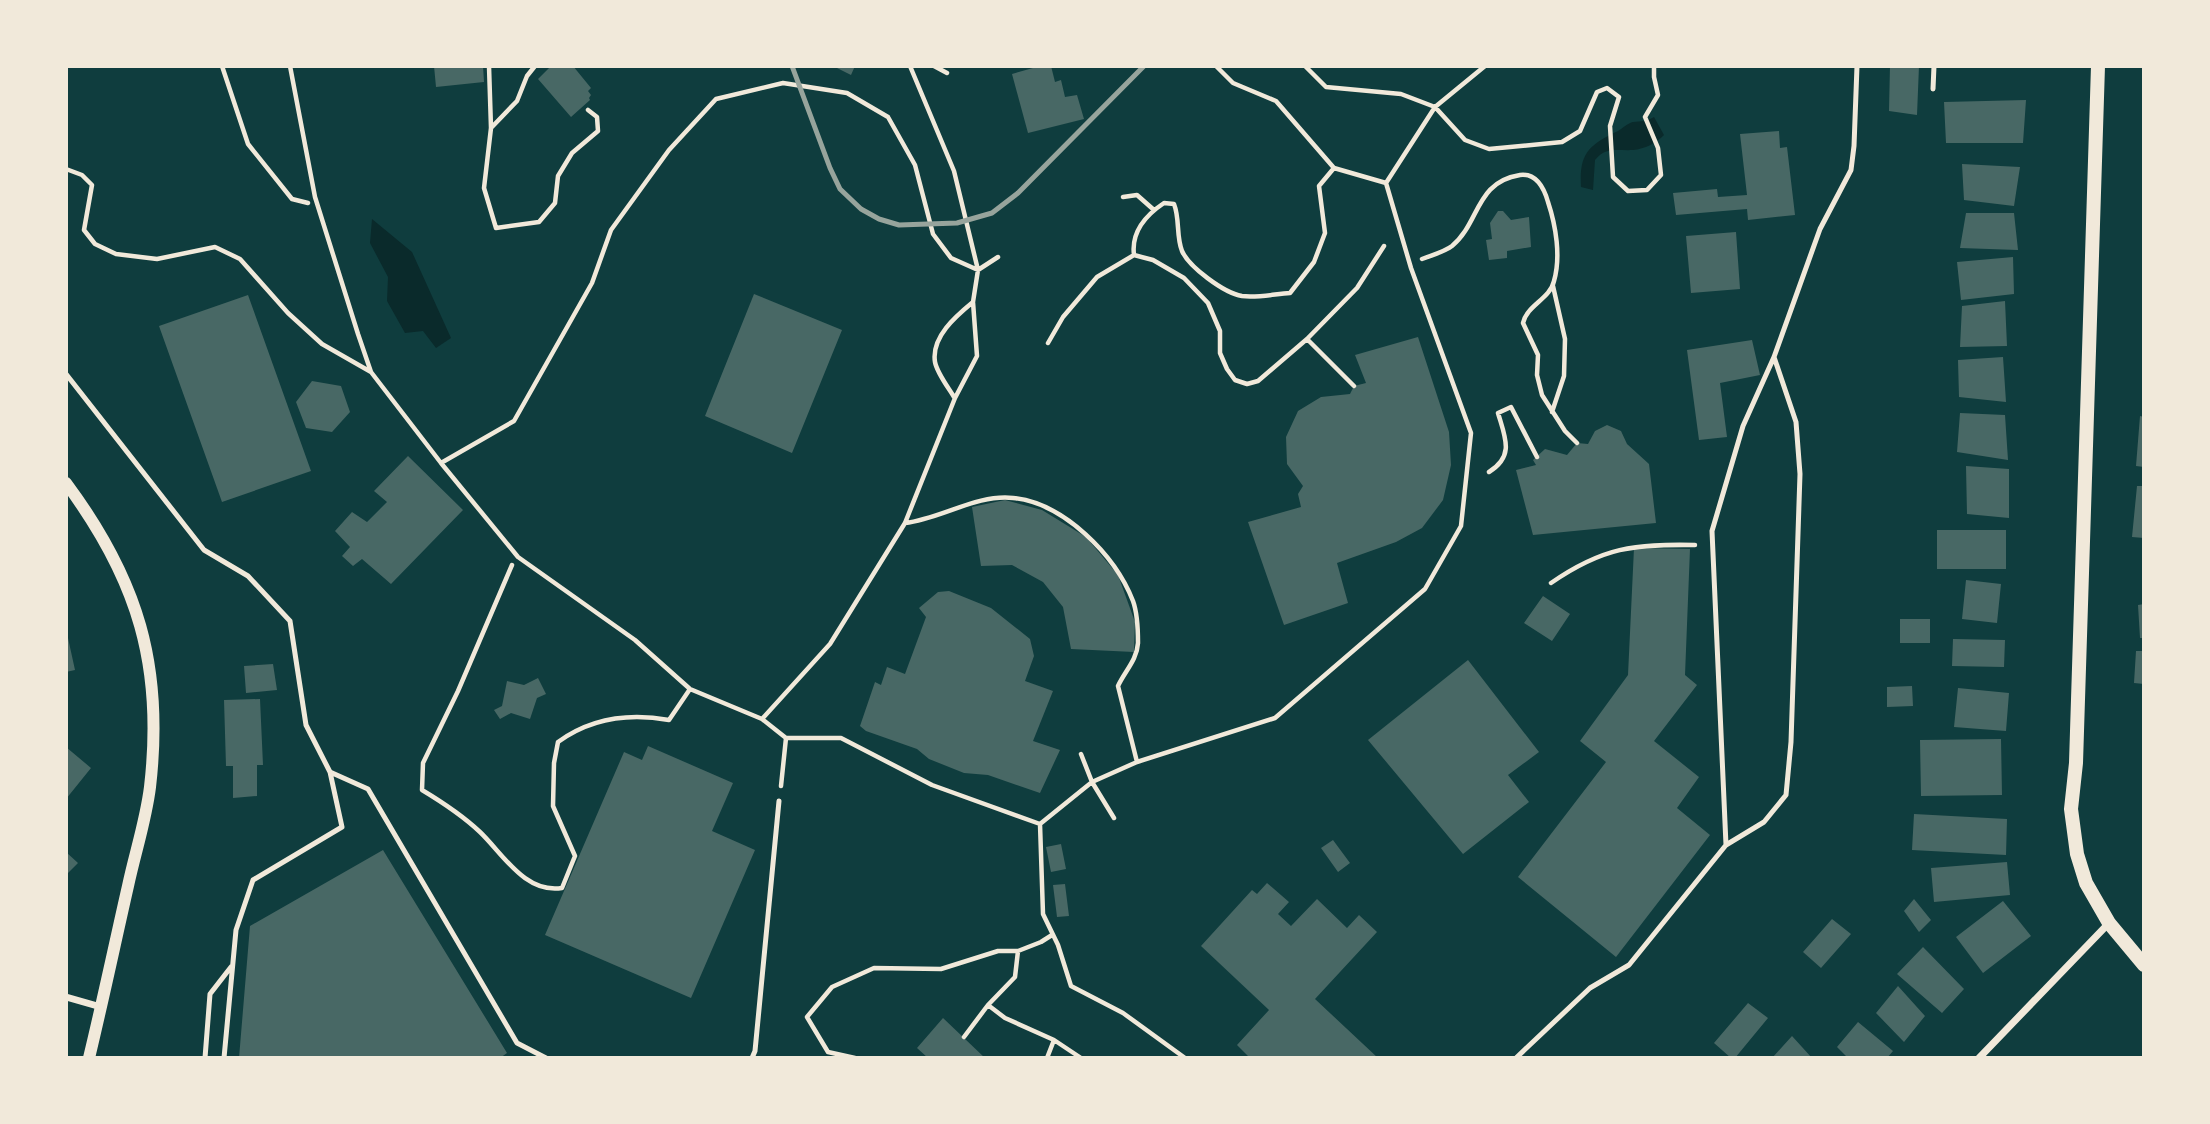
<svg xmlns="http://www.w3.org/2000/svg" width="2210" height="1124" font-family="Arial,sans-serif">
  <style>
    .water { fill: #0a2a2b }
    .building { fill: #486865 }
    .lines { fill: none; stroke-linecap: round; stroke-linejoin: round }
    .path { stroke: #f1e9da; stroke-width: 4.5 }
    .service { stroke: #f1e9da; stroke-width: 5 }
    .minor { stroke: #f1e9da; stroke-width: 7 }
    .tertiary { stroke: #f1e9da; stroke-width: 12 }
    .secondary { stroke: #f1e9da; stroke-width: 14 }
    .rail { stroke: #97a49c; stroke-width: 5 }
  </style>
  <rect width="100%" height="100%" fill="#0f3d3e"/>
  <path class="water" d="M1654 117 1664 135C1656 143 1645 149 1633 150 1617 151 1606 146 1595 160L1593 190 1581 187C1579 153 1589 145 1618 131 1623 128 1628 123 1633 122 1641 121 1646 122 1654 117Z
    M372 219 412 252 451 338 436 348 423 331 405 333 387 301 388 277 370 243Z"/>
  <path class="building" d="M434 66H483L484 82 436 87Z
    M551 66H573L591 88 588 91 591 95 589 98 590 100 571 117 538 79Z
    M833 66H855L851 75Z
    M1040 66H1051L1055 82 1061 80 1065 97 1077 95 1084 119 1028 133 1012 74Z
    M1890 66H1919L1917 115 1889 111Z
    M2026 100 2023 143H1946L1944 102Z
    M1779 131 1780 148 1787 147 1795 215 1748 220 1747 209 1676 215 1673 193 1717 189 1718 197 1747 195 1740 134Z
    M1962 164 2020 167 2014 206 1964 200Z
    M1498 211H1503L1511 220 1529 217 1531 247 1507 251V258L1489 260 1486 240 1492 239 1490 223Z
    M1966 213H2014L2018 250 1960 248Z
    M1736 232 1740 289 1691 293 1686 236Z
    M2013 257 2014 294 1961 300 1957 262Z
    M754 294 842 330 792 453 705 416Z
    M248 295 311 471 222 502 159 326Z
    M2005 301 2007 346 1960 347 1962 306Z
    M1418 337 1449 432 1451 465 1443 500 1422 528 1396 542 1337 563 1348 603 1284 625 1248 522 1301 507 1298 494 1303 486 1287 464 1286 437 1298 411 1321 397 1350 394 1354 386 1366 383 1355 355Z
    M1752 340 1760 375 1720 383 1727 437 1699 440 1687 350Z
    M2003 357 2006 402 1959 397 1958 360Z
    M312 381 341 386 350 412 332 432 306 428 296 402Z
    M1960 413 2005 415 2008 460 1957 452Z
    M2140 416 2144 417V467L2136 466Z
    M1607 425 1621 431 1627 444 1649 464 1656 523 1533 535 1516 470 1536 465 1533 460 1545 449 1567 455 1577 443 1588 444 1595 431Z
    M408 456 463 510 391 584 362 559 353 566 342 556 350 547 335 531 352 512 367 522 387 502 374 491Z
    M1966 466 2009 469V518L1967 514Z
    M2137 486H2144V538L2132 537Z
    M1005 500 1042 510 1086 537 1118 575 1135 622 1134 652 1071 649 1063 607 1043 582 1012 565 981 566 972 507Z
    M1937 530H2006V569H1937Z
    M1634 548 1690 549 1685 675 1697 685 1654 741 1699 777 1677 808 1710 835 1616 957 1518 877 1606 762 1580 741 1628 675Z
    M1966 580 2001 584 1997 623 1962 619Z
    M949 591 991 608 1030 639 1034 656 1025 681 1053 691 1033 741 1060 750 1040 793 988 775 964 773 929 759 917 749 866 731 860 726 875 682 881 685 887 667 905 674 926 617 919 608 938 592Z
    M1543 596 1570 614 1552 641 1524 623Z
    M2144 604V638H2140L2138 605Z
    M1900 619H1930V643H1900Z
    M68 638 75 670 66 672V639Z
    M1953 639 2005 640 2004 667 1952 666Z
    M2136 651H2144V684L2134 683Z
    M1468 660 1539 752 1508 775 1529 802 1463 854 1368 740Z
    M273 664 277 690 246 693 244 666Z
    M538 678 546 694 537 698 530 719 511 713 500 719 494 710 502 706 507 681 524 685Z
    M1912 686 1913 706 1887 707V687Z
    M1958 688 2009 693 2006 731 1954 727Z
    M260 699 263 765H257V796L233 798V766H226L224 700Z
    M2001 739 2002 795 1921 796 1920 740Z
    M648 746 733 783 712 831 755 850 691 998 545 935 624 752 642 760Z
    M66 747 91 768 66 799Z
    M1914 814 2007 819 2006 855 1912 850Z
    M1333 840 1350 863 1338 872 1321 848Z
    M1061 844 1066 869 1051 872 1046 847Z
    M383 850 507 1053 500 1058H239L250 926Z
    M66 852 78 863 66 875Z
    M2007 862 2010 895 1934 902 1931 868Z
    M1267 883 1289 902 1278 914 1291 926 1317 899 1347 928 1359 915 1377 932 1315 999 1378 1058H1250L1237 1045 1269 1010 1201 946 1252 890 1257 894Z
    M1065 884 1069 916 1057 917 1053 885Z
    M1914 899 1931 920 1919 932 1904 911Z
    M2003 901 2031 936 1983 973 1956 937Z
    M1832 919 1851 934 1821 968 1803 952Z
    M1923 947 1964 989 1942 1013 1897 974Z
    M1898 986 1925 1016 1904 1042 1876 1013Z
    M1748 1003 1768 1018 1735 1058H1731L1714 1043Z
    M943 1018 985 1058H928L917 1048Z
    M1858 1022 1893 1051 1887 1058H1848L1837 1047Z
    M1792 1036 1812 1058H1772Z"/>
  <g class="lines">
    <path class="path" d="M222 66 248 144 292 199 308 203
      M290 66 315 197 358 334 371 372 441 463 518 557 635 640 690 689 762 719 786 738H841L932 785 1040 824 1092 782 1137 762 1275 718 1425 589 1461 526 1471 433 1411 268 1386 183 1435 107 1485 66
      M489 66 491 128 517 101 527 76 535 66
      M934 66 947 73
      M1216 66 1233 83 1276 101 1334 168 1386 183
      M1305 66 1326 87 1401 94 1435 107 1465 140 1489 149 1562 142 1580 131 1597 92 1607 88 1619 97 1610 126 1613 177 1628 191 1647 190 1661 175 1658 148 1645 117 1658 95 1654 77V66
      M491 128 484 188 496 228 539 222 555 203 558 176 572 153 598 131 597 117 588 110
      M66 169 82 175 92 185 84 230 95 244 116 254 157 259 215 247 240 259 288 313 322 344 371 372
      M1123 197 1137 195 1154 210
      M1134 255 1153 260 1184 278 1208 303 1220 331V353L1227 369 1235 380 1247 384 1258 381 1307 339 1357 288 1384 246
      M1422 259C1432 255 1444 252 1452 246 1480 223 1475 182 1520 175 1536 173 1544 188 1548 202 1556 226 1561 257 1554 281 1550 299 1527 305 1523 323L1538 355 1537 375 1542 395 1565 431 1577 443
      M1307 339 1354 386
      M1048 343 1063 317 1097 277 1134 255C1131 232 1146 215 1164 203L1174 204C1180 219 1176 236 1182 251 1189 267 1224 293 1242 296 1257 298 1275 294 1290 293L1314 262 1325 233 1319 186 1334 168
      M954 397C948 387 937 373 935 362 931 337 956 316 973 302
      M1552 412 1564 376 1565 339 1553 286
      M441 463 514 421 592 283 611 230 669 150 716 99 783 83 847 93 888 117 915 165 933 234 951 258 978 270 998 257
      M1489 472C1515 456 1505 437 1498 413L1511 407 1537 457
      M905 523C941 519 976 494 1013 498 1064 503 1115 555 1133 601 1137 612 1138 631 1138 643 1137 660 1125 671 1118 686L1137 762
      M512 565 458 691 423 763 422 790C442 802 462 815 480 832 503 854 525 894 562 888L575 856 553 806 554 763 558 742C591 718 630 713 669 720L690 689
      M1551 583C1603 547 1634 544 1695 545
      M762 719 830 644 905 523 955 398 977 356 973 302 978 270 954 171 910 66
      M1081 754 1092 782 1114 818
      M781 786 786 738
      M1040 824 1043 914 1058 945 1071 986 1123 1013 1185 1058
      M988 1005 1005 1018 1054 1040 1047 1058
      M964 1037 988 1005 1015 977 1018 951
      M1054 1040 1081 1058
      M855 1058 828 1052 807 1017 832 987 874 968 941 969 998 951H1018L1041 942 1052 935"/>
    <path class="service" d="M1933 89 1934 66
      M66 374 204 550 248 576 290 621 306 725 330 772 368 789 517 1043 546 1058
      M1726 845 1764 822 1786 795 1791 742 1800 474 1796 422 1774 357
      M205 1058 210 994 231 967
      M224 1058 236 930 253 880 342 827 330 772
      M752 1058 755 1051 779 801
      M1516 1058 1590 988 1629 965 1726 845 1712 531 1743 426 1774 357 1820 229 1851 170 1854 146 1857 66"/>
    <path class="minor" d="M66 997 101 1007
      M1979 1058 2109 923"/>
    <path class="tertiary" d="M66 483C138 580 164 666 150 787 146 820 135 853 128 886 115 943 103 1000 89 1058"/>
    <path class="secondary" d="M2098 66 2076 763 2071 809 2077 854 2086 883 2109 923 2144 965"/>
    <path class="rail" d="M792 66 830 168 840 189 861 209 879 219 899 225 957 223 992 213 1018 193 1144 66"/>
  </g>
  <rect width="2210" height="1124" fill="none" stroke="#f1e9da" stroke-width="136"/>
</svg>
